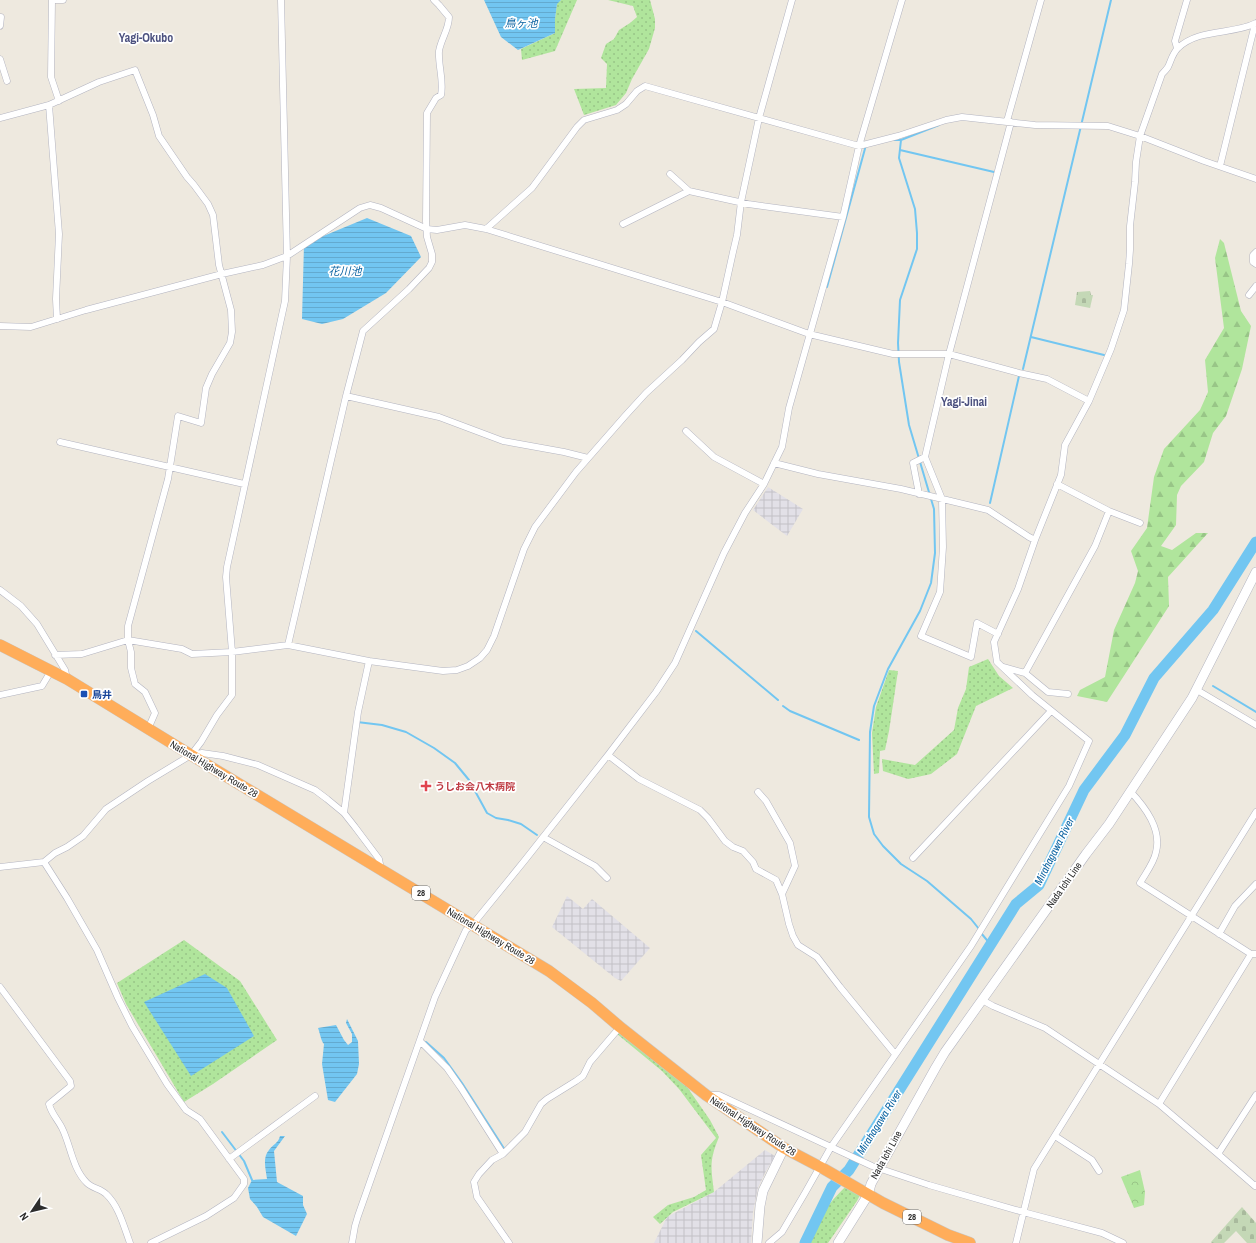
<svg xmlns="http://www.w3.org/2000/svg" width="1256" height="1243" font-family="'Archivo Narrow','Noto Sans JP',sans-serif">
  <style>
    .industrial { fill: url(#industrial-grid) }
    .grass { fill: url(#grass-dots) }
    .forest { fill: url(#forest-firs) }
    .cemetery { fill: url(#cemetery-stones) }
    .park { fill: url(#park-crowns) }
    .water { fill: url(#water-rules) }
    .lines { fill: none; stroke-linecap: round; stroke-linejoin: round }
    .stream { stroke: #72c6f1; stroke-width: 2 }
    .river { stroke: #72c6f1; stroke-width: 11 }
    .street-casing { stroke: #b3b4c0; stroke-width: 7 }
    .secondary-casing { stroke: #b3b4c0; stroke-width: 10 }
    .highway-casing { stroke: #c8c8c8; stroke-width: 12 }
    .street { stroke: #fff; stroke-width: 6 }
    .secondary { stroke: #fff; stroke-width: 9 }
    .highway { stroke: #ffad5a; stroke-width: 11 }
    .transit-dot { fill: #1a4fb4; stroke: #fff; stroke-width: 1.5 }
    .health-dot { fill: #e0444e; stroke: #fff; stroke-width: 1.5 }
    .labels { text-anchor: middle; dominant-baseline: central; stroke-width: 3.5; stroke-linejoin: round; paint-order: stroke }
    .shield { fill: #fff; stroke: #6c6c6c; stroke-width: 1 }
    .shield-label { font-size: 9px; font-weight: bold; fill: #2d2d2d }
    .transit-label { font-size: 10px; font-weight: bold; fill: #164399; stroke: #fff; text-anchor: start }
    .street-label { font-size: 10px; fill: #2d2d2d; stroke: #fff }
    .health-label { font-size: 10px; font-weight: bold; fill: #be3a42; stroke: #fff; text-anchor: start }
    .water-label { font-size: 11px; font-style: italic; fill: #0c64a2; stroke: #fff }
    .quarter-label { font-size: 12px; font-weight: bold; fill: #4c517f; stroke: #fff }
  </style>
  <defs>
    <pattern id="industrial-grid" width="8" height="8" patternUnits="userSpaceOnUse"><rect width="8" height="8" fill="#e2e0e7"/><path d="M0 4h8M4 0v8" fill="none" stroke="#c2c0c6"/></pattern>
    <pattern id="grass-dots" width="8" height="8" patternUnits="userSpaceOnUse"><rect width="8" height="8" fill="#b0e59c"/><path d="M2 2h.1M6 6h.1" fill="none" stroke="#98c587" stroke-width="1.8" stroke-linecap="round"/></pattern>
    <pattern id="forest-firs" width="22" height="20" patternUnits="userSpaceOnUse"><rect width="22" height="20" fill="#b0e59c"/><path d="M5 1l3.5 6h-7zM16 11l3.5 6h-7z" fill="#98c587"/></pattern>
    <pattern id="cemetery-stones" width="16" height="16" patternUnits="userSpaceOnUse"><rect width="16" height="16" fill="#c4d8b6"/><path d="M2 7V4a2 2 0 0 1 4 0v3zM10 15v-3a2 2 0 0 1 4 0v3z" fill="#a9ba9d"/></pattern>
    <pattern id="park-crowns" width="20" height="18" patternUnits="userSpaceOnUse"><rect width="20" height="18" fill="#b0e59c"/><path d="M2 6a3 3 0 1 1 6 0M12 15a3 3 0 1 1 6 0" fill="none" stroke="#98c587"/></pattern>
    <pattern id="water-rules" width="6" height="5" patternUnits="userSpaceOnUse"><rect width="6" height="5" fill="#72c6f1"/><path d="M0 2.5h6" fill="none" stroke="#63aacf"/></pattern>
  </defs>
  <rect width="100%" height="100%" fill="#eee9df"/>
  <path class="industrial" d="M768 487 803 509 787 536 753 510Z
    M567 896 583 909 592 899 650 948 621 981 615 978 552 927Z
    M765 1150 775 1156 766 1171 758 1188 753 1212 751 1243H654L667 1217 714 1192Z"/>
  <path class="grass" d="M561 0H577L555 51 522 60 521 49 555 33V19L557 3Z
    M608 0H650L655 19V28L649 49 632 79 626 93 616 105 584 115 574 89 606 88 607 64 601 58 606 44 614 39 619 30 630 23 637 17 633 6Z
    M988 659 999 676 1013 688 976 706 957 754 931 774 908 779 883 771 882 759 915 765 954 730 958 708 966 689 969 667Z
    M889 670 898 671 889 731 885 750 880 751 879 773 874 774 872 733 876 707Z
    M184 940 240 981 277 1040 213 1084 184 1102 126 1004 117 983Z
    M621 1031 683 1081 710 1120 719 1137C709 1161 711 1167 714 1192L673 1212 660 1224 653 1217 668 1205 694 1197 706 1190 701 1155 716 1138 679 1089 662 1071 617 1034Z
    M847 1185 861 1193 857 1201 828 1243H807C814 1220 830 1202 847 1185Z"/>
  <path class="forest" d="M1220 239 1224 243 1241 311 1251 326 1242 369 1226 416 1213 433 1204 462 1181 486 1177 495 1176 525 1161 546 1172 550 1196 533H1208L1168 577 1169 606 1107 702 1077 696 1080 690 1105 677 1114 630 1135 583 1138 571 1131 551 1147 528 1154 477 1164 449 1200 410 1208 392 1205 360 1224 328 1215 258Z"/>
  <path class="cemetery" d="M1090 291 1091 295H1093L1090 308 1075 305 1077 292Z
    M1242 1207 1256 1223V1243H1247L1236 1231 1224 1243H1212L1211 1242Z"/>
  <path class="park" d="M1140 1170 1145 1192 1144 1205 1134 1208 1121 1177Z"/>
  <path class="water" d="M484 0H561L557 4 555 19V33L518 50 501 37Z
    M367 218 411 236 421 257 386 293 343 319 322 324 302 319 304 244Z
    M205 974 227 988 254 1036 191 1076 144 1002Z
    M347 1019 358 1041 359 1064 357 1074 335 1102 328 1100 322 1064 324 1044C321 1041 320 1033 318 1028L336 1025 344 1040 348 1045 352 1042V1034L346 1023Z
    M280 1136H285L274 1151 277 1182 303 1196V1205L307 1214 296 1236 263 1217 257 1207 250 1199 248 1188 252 1180 267 1179C266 1170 262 1158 269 1150 273 1144 278 1144 280 1136Z"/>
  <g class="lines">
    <path class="stream" d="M892 140H901L939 125
      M901 140 899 158 915 209 917 233V249L900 300 898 343 899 362 909 425 934 509 935 553 931 583 920 611 888 669 874 706 870 732 869 817 874 834 883 846 901 864 927 881 971 919 979 929
      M900 150 994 172
      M827 287 866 145
      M1031 337 1104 355
      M1023 369 1111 0
      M990 503 1019 376
      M696 631 778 700
      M1213 686 1256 712
      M783 706 790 711 859 740
      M357 722 382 725 406 732 434 748 455 763 469 780 487 813 496 818 508 820 521 824 537 835
      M981 933 991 945
      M426 1042 444 1058 462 1083 505 1150
      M222 1132 244 1161 252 1180"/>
    <path class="river" d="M805 1243 832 1187 849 1170 1016 904 1039 885 1084 790 1125 735 1154 678 1213 610 1256 542"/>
    <g class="street-casing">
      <path id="street" d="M52 0 51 77 59 101
        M52 0H63
        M0 17H1L0 26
        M1177 48 1175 41 1187 0
        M0 59 7 81
        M49 105 59 234 56 299 57 319
        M0 118 49 105 99 82 135 70 153 115 159 136 187 177 194 185 208 204 213 215 219 265 231 310 232 332 230 343 212 374 206 388 201 423 178 416 168 479 128 626V640L131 652V668L135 684 145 692 155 713 148 729
        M1007 121 1041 0
        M1220 166 1255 24
        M670 174 689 191 748 204 843 217
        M623 224 689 191
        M486 229 532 188 577 127 584 120 617 110 626 104 637 91 645 86 859 146 898 136 946 120 962 117 1035 125 1108 126 1140 136 1204 161 1256 179
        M1256 252 1253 255V262L1256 264
        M1249 295 1256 286
        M0 326 31 327 86 310 222 274 263 265 287 256 360 208 370 205 381 208 427 229 437 230 465 225 486 229 722 302 809 334 893 354H949L1019 373 1047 379 1089 401
        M346 396 439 417 503 441 564 452 588 458
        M686 431 714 457 764 484
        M60 442 244 484
        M774 463 818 474 901 489 988 510 1029 537 1035 540
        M1057 484 1109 511 1140 523
        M919 494 913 463 925 457
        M0 590 21 606 37 624 65 670 67 679
        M998 634 977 623 971 657 921 636 940 592 943 547 942 499 925 457 949 354 1011 122
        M288 645 346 396 363 331 409 289 429 268 432 262V254L427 237 426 221 427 113 436 98 441 95C444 81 438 65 439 51 441 39 449 29 449 17L439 5 434 0
        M55 655 82 654 128 640 182 649 192 654 232 652 288 645 369 661 443 671 457 670 468 666 480 658 487 650 494 636 524 549 535 527 576 472 625 416 646 393 682 360 699 342 714 329 722 302 733 252 737 235 741 202 759 118 792 0
        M1003 667 1025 673 1048 692 1068 694
        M1025 673 1095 546 1109 511
        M1197 690 1256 725
        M0 695 42 686 51 671
        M191 755 201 742 217 715 232 695V652L226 577 227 567 285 301 287 256 281 0
        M608 755 639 779 700 810 708 818 725 841 733 847 743 851 753 862 756 869 776 880 782 894 789 924 793 936 798 945 817 957 840 987 895 1054
        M1130 791C1145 807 1162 829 1156 852 1154 863 1145 874 1140 883L1251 954H1256
        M758 792 766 801 790 843 795 866 782 894
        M344 813 358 712 369 661
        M543 837 595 866 607 878
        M913 858 1051 711
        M44 862 67 898 97 950 118 998 132 1026 167 1084 186 1110 200 1119 244 1179V1184L234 1198 206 1216 151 1243
        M0 867 44 862 55 853 67 847 83 836 106 809 148 781 191 755 202 753 223 756 258 765 315 790 327 799 344 813 355 827 379 859 381 869
        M1219 934 1235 906 1256 884
        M0 987 70 1081 71 1086 49 1104C51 1113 58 1120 62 1128 71 1146 72 1168 87 1183 92 1188 101 1189 106 1194 119 1206 124 1227 130 1243
        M982 1000 993 1006 1045 1028 1159 1104 1218 1154 1255 1186 1256 1185
        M420 1041 447 1068 461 1088 503 1154
        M707 1095H719L872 1166 929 1185 1023 1212 1102 1233 1123 1243
        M1159 1104 1251 954
        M1055 1136 1092 1160 1099 1171
        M1218 1154 1256 1095
        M229 1159 315 1096
        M352 1243 355 1226 358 1216 435 997 466 930 473 924 525 860 608 755 656 692 675 663 724 553 745 513 764 484 782 447 789 408 843 217 859 146 902 0
        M509 1243 477 1197 474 1182 479 1174 492 1160 503 1154 525 1132 541 1104 547 1099 576 1081 583 1076 590 1062 620 1027
        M769 1243 782 1232 805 1193 831 1147 971 946 1069 786 1089 741 1032 695 997 662 994 642 1018 589 1035 540 1061 475 1065 445 1089 401 1111 349 1124 310 1129 264 1130 250V226L1135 182 1136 162 1140 136 1162 74C1164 72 1166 70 1168 67 1171 61 1172 54 1178 48 1199 28 1233 35 1256 23
        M1016 1243 1034 1169 1256 812"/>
    </g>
    <g class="secondary-casing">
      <path id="secondary" d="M757 1243 760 1206 763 1191 784 1148
        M838 1243 868 1195 871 1184 879 1169 936 1067 945 1052 1086 854 1109 824 1192 698 1256 572"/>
    </g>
    <g class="highway-casing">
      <path id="highway" d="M0 645 67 679 191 755 549 971 592 1003 620 1027 706 1095 784 1148 824 1169 883 1203 948 1235 970 1243"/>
    </g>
    <use href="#street" class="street"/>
    <use href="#secondary" class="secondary"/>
    <use href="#highway" class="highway"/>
  </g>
  <rect class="transit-dot" x="80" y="690" width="8" height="8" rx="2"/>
  <path class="health-dot" d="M424 780h4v4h4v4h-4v4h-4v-4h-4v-4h4z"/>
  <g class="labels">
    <g class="shield">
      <rect x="412" y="886" width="18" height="14" rx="3"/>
      <rect x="903" y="1210" width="18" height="14" rx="3"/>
    </g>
    <g class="shield-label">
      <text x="421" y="893">28</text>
      <text x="912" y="1217">28</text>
    </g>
    <g class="transit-label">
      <text x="92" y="694">鳥井</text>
    </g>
    <g class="street-label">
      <text transform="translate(214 769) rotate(31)">National Highway Route 28</text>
      <text transform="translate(1064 885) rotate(-55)">Nada Ichi Line</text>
      <text transform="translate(491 936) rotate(31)">National Highway Route 28</text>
      <text transform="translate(753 1126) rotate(33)">National Highway Route 28</text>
      <text transform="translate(886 1155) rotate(-61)">Nada Ichi Line</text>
    </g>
    <g class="health-label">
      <text x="435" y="786">うしお会八木病院</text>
    </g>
    <g class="water-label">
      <text x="521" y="23">鳥ヶ池</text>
      <text x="345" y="271">花川池</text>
      <text transform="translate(1054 851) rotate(-63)">Mirahagawa River</text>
      <text transform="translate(879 1122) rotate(-58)">Mirahagawa River</text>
    </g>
    <g class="quarter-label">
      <text x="146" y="38">Yagi-Okubo</text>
      <text x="964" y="402">Yagi-Jinai</text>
    </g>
  </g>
  <g transform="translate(32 1211) rotate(235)" stroke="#ffffff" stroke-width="3" paint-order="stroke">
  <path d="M0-3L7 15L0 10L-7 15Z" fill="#2d2d2d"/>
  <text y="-6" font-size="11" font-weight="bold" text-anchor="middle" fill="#2d2d2d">N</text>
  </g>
</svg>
